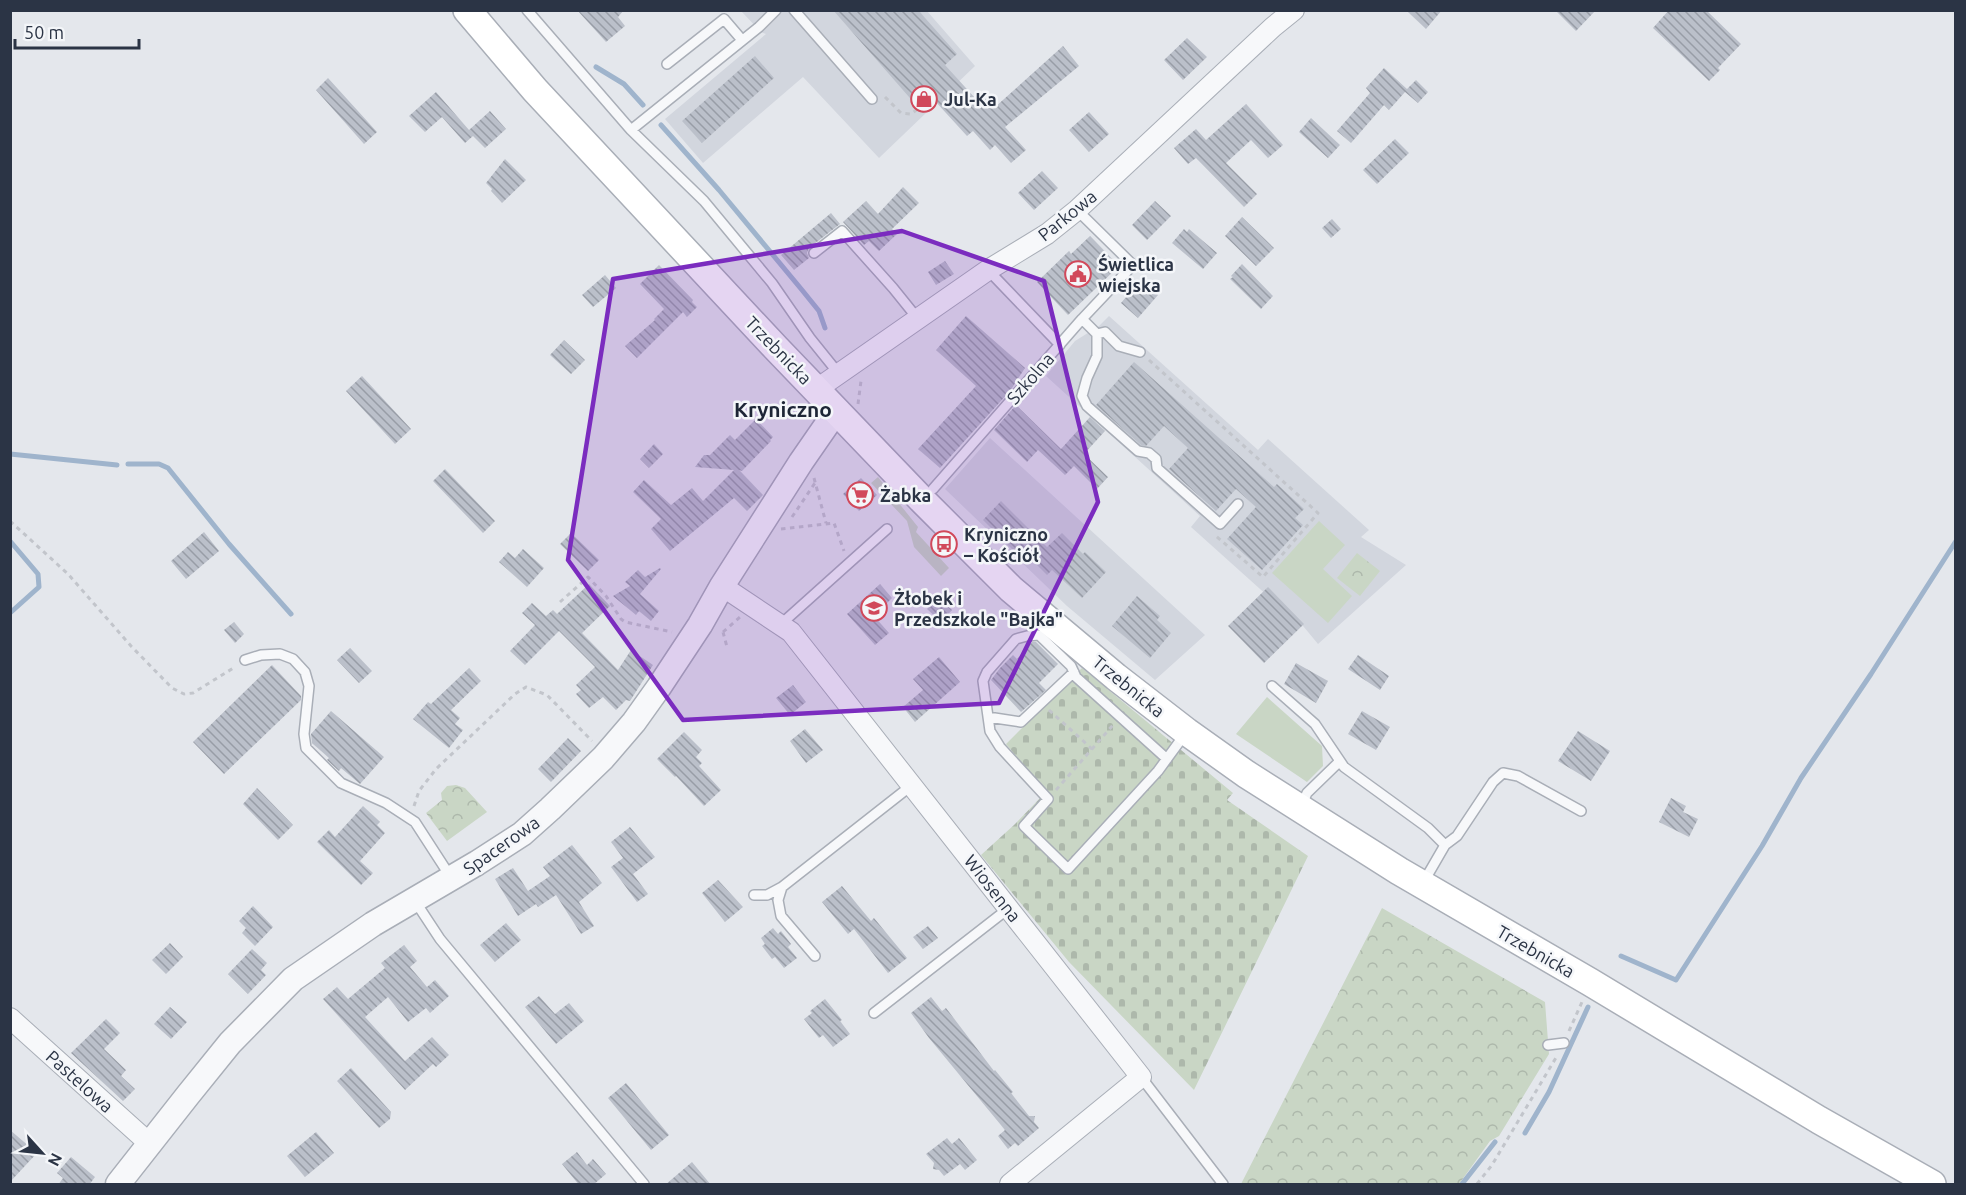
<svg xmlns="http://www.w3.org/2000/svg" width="1966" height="1195" font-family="Ubuntu,sans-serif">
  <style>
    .built { fill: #d2d6de }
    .grass { fill: #c9d6c5 }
    .cemetery { fill: url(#cemetery-stones) }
    .park { fill: url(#park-crowns) }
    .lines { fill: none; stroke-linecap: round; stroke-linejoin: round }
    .stream { stroke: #9fb4cc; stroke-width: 5 }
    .building { fill: url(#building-back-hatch) }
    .service-casing { stroke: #a9aeb7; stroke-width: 12 }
    .minor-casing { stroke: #a9aeb7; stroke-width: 22 }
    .tertiary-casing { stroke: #a9aeb7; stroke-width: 27 }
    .secondary-casing { stroke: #a9aeb7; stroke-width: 30 }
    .path { stroke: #c2c5cb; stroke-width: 3; stroke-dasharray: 4.5 4.5; stroke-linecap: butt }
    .service { stroke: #f7f8fa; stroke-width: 9 }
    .minor { stroke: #f7f8fa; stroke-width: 20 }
    .tertiary { stroke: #f7f8fa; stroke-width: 24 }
    .secondary { stroke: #fff; stroke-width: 27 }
    .marked { fill: #7b2cbf; fill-opacity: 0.2; stroke: #7b2cbf; stroke-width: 4.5; stroke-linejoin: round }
    .labels { text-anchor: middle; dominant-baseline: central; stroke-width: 5; stroke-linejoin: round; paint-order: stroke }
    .poi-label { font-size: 18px; font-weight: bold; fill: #2b3445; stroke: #f4f6f9; text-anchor: start }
    .street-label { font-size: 18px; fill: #2b3445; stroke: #f4f6f9 }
    .quarter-label { font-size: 21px; font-weight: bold; fill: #1d2536; stroke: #f4f6f9 }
  </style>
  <defs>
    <pattern id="cemetery-stones" width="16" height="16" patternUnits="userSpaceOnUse" patternTransform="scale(1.5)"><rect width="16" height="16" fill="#c9d6c5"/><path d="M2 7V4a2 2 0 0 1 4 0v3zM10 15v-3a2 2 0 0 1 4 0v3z" fill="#adb8ab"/></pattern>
    <pattern id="park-crowns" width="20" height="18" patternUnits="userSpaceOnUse" patternTransform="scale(1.5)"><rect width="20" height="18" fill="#c9d6c5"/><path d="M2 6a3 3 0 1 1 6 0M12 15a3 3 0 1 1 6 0" fill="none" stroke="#adb8ab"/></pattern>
    <pattern id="building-back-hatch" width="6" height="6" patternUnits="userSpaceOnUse" patternTransform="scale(1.5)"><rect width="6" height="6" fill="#bbc0ca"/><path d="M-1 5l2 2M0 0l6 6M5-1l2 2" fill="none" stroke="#989da6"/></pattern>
  </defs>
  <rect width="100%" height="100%" fill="#e4e7ec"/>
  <path class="built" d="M741 11H927L975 66 879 158 803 77 703 163 665 119 766 34 761 32Z
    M1109 316 1258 450 1268 439 1369 530 1361 537 1406 565 1318 644 1294 615 1280 607 1191 527 1200 516 1046 376 1075 341 1099 326Z
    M990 438 1205 635 1155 680 1067 606 945 489Z"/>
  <path class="grass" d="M878 477 918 527 916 532 949 568 941 576 914 547 907 521 871 483Z
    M1319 521 1345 545 1323 569 1352 596 1328 623 1272 573Z
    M1267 697 1322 746 1323 766 1307 782 1236 734Z"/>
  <path class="cemetery" d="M1082 668 1233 793 1227 800 1308 856 1194 1090 1069 962 981 855 1014 825 1046 792 1006 744Z"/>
  <path class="park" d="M1357 553 1380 571 1360 596 1337 578Z
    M456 785 465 788 487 812 447 841 426 813 442 800 441 793 447 786Z
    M1382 908 1545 1002 1549 1054 1499 1136 1490 1141 1459 1184H1241Z"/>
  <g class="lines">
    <path class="stream" d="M596 67 624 84 643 105
      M661 125 719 190 802 290 819 311 825 328
      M10 454 117 465
      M128 464H159L168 468 229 544 291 614
      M10 541 38 574 39 587 10 613
      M1621 956 1676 980 1762 846 1801 778 1871 674 1956 541
      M1525 1133 1549 1092 1588 1007
      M1462 1184 1495 1142"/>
  </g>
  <path class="building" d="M577 10H624L618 17 625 26 606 42Z
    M833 10H918L957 54 945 65 975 98 980 93 994 108 1063 46 1079 66 1005 127 1026 150 1011 163 995 145 990 150 973 131 967 136 935 101 923 113Z
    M1406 10H1442L1426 29Z
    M1555 10H1596L1576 31Z
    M1669 10H1706L1741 44 1718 68 1720 70 1709 81 1653 28Z
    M1187 38 1207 57 1183 80 1164 60Z
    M755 56 774 78 702 143 682 121Z
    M1384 68 1407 89 1416 80 1428 92 1418 103 1405 92 1389 110 1384 105 1351 143 1337 131 1370 93 1366 88Z
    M328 78 377 132 364 144 316 90Z
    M436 92 469 130 490 111 506 129 485 148 473 136 465 143 442 117 425 132 409 116Z
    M1246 104 1283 145 1268 158 1251 140 1226 163 1257 194 1244 207 1196 158 1188 164 1174 148 1196 129 1206 140Z
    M1089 112 1109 134 1089 152 1069 130Z
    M1311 118 1340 145 1328 158 1299 132Z
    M1395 139 1409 153 1377 184 1363 170Z
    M505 159 526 180 502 203 491 191 492 189 486 183Z
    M1042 171 1058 188 1034 210 1018 193Z
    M903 187 919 203 892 229 897 234 879 251 869 241 864 245 843 222 866 201 878 214Z
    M1155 201 1171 216 1147 240 1132 225Z
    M831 213 840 224 809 248 807 253 809 258 794 270 781 255Z
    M1242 217 1274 248 1256 266 1225 236Z
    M1332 219 1341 229 1331 238 1322 228Z
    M1184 229 1187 232 1189 229 1217 253 1203 269 1172 243Z
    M1090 236 1119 266 1068 315 1037 282 1069 251 1071 254Z
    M945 261 954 274 936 285 928 272Z
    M1242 264 1273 296 1261 309 1230 279 1233 277 1231 276Z
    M659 265 693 300 692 302 697 307 687 317 683 312 637 358 625 346 655 320 654 319 664 309 640 284Z
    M605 275 616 288 593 307 582 295Z
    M1138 283H1143L1158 295 1138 318 1121 303Z
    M966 316 1025 368 1010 391 940 468 918 449 976 386 936 350Z
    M564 340 585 360 571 374 550 355Z
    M1134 362 1274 487 1277 484 1304 509 1295 518 1303 525 1262 570 1227 539 1256 507 1236 489 1216 511 1169 469 1188 448 1164 426 1146 446 1141 445 1096 405Z
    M362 376 411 429 395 444 346 391Z
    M1016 405 1061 449 1090 417 1105 431 1084 454 1108 477 1097 489 1074 466 1065 475 1038 450 1027 462 994 430Z
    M756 419 773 437 770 440 771 441 742 471 739 470 763 495 747 511 734 498 670 551 651 529 661 519 633 492 644 480 671 505 692 488 703 501 734 470 695 467 704 455H710L730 435 735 440Z
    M654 444 663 454 649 468 640 459Z
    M445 469 495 521 483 533 433 481Z
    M861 478 877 495 859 511 843 494Z
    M1001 501 1047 547 1062 533 1083 554 1085 552 1106 572 1082 598 1052 570 1047 575 1022 550 1018 555 983 520Z
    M204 532 219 551 186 579 171 561Z
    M571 533 599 560 588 571 560 544Z
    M523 549 544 568 527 587 499 562 508 552 515 558Z
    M660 568 661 569 640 594 659 611 651 621 639 611 636 615 613 596 630 586 625 582 638 570 645 577Z
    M589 584 610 606 582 633 618 670 631 650 653 665 630 701 626 700 616 710 603 697 589 708 576 694 581 690 576 685 595 667 559 631 525 665 510 651 535 625 522 613 532 603 546 616 553 610 557 614Z
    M880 584 892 598 874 616 889 633 875 645 847 614Z
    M1268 587 1304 624 1264 663 1228 626Z
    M1137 596 1160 616 1157 620 1171 633 1150 658 1112 626Z
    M938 597 952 610 941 622 927 609Z
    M234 622 244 634 235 643 224 630Z
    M1032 642H1036L1058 664 1039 683 1046 690 1021 712 991 680 1000 668 1013 655 1017 659Z
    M350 648 372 671 359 683 337 660Z
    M1358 655 1389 676 1380 690 1348 669Z
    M939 657 960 682 915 722 903 707 923 690 913 679Z
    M1296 663 1328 681 1316 703 1284 684Z
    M272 665 301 696V700L224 774 193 742Z
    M469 668 481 681 451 710 460 718 455 724 463 730 449 748 413 719 428 702 431 704Z
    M793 685 806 702 790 715 776 698Z
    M331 711 384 757 360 784 341 768 339 771 327 760 329 758 312 743 311 734Z
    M1362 711 1390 727 1376 750 1348 734Z
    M805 729 823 750 806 763 790 741Z
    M1578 731 1610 751 1591 781 1558 761Z
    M684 732 702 750 696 757 702 763 699 766 721 790 704 806 676 776 675 777 657 759Z
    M568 738 581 751 551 782 538 769Z
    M257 788 293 825 278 840 243 804Z
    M1671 798 1686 806 1683 812 1698 819 1689 837 1659 822Z
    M363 806 380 822 377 825 385 833 360 861 373 873 361 885 317 842 329 830 335 837Z
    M630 827 655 857 633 874 648 894 637 902 611 867 623 858 611 842Z
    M572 845 602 883 579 902 594 926 581 934 556 895 538 907 536 904 518 916 495 879 513 868 528 891 550 876 543 867Z
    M718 880 743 907 725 922 702 893Z
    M842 886 871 921 874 918 907 958 888 973 854 929 848 934 822 902Z
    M253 906 273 927 255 946 242 933 246 928 239 921Z
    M506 923 521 940 495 962 480 945Z
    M928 926 938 938 923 949 913 937Z
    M773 928 778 934 781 931 791 944 788 947 797 958 784 968 775 957 772 959 762 946 765 944 761 938Z
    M170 943 183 957 166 974 152 960Z
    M404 945 417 961 410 967 427 987 435 980 449 996 430 1013 426 1008 408 1022 388 997 365 1017 405 1061 432 1037 449 1055 436 1067 433 1064 405 1090 323 999 337 987 348 999 385 968 381 963Z
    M252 949 267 963 261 970 266 975 248 994 228 974Z
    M539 996 555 1014 569 1003 584 1021 556 1044 525 1007Z
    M931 997 942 1011 946 1008 994 1071 995 1070 1013 1092 1011 1093 1029 1116H1035L1034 1122 1039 1128 1018 1146 1015 1143 1008 1149 998 1136 1005 1130 929 1038 911 1013Z
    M825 999 842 1020 840 1021 850 1034 833 1047 823 1035 819 1038 804 1019 812 1013 810 1011Z
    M170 1007 187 1022 171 1039 154 1024Z
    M106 1019 120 1033 104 1049 126 1070 121 1076 135 1089 123 1101 71 1053Z
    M351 1068 391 1112 390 1119 379 1128 337 1081Z
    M626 1083 669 1135 651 1150 608 1098Z
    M10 1130 37 1153 10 1182Z
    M316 1132 334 1153 305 1177 287 1156Z
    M947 1138 952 1144 959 1138 977 1160 965 1170 960 1164 944 1176 939 1170 933 1169 934 1163 926 1154Z
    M577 1152 587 1165 593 1159 606 1174 593 1185H579L562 1164Z
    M71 1157 95 1177 89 1185H58L63 1178 57 1173Z
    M692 1162 711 1185H665Z"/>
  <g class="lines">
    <g class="service-casing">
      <path id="service" d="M527 10 631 130 704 201 772 283 810 338 839 374
        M794 10 872 99
        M667 64 724 19 742 40
        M631 130 759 27 776 10
        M814 253 842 231 893 288 918 319
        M988 270 1060 345
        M1082 319 1097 334V356L1087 378 1082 396 1087 406 1138 451 1149 453 1156 459 1157 468 1220 524 1238 504
        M1097 334 1105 332 1119 346 1140 352
        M933 489 1082 319 1133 265 1077 210
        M780 625 887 529
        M245 660 261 655 280 654 293 659 305 672 309 686 304 734 306 748 341 783 386 803 415 822 450 876
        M1272 686 1315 724 1340 761 1307 793 1301 807
        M988 717 1021 722 1074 672
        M1167 759 1076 677 1071 666 1039 635 1027 636 1016 639 987 672 983 681 990 731 1000 747 1048 799 1024 826 1068 869 1158 771 1185 734
        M1340 761 1344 767 1428 828 1445 845
        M1423 883 1445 845 1457 836 1493 782 1503 773 1518 776 1581 811
        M782 887 778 900 781 916 815 956
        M754 895H767L782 887 912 785
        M415 901 440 939 644 1184
        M874 1013 1009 908
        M1548 1045 1564 1043
        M1141 1077 1223 1184"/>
    </g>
    <g class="minor-casing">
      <path id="minor" d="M817 389 988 270 1047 234 1077 210 1273 27 1294 10
        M722 586 791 632 1141 1077 1010 1184
        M10 1018 150 1144"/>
    </g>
    <g class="tertiary-casing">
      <path id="tertiary" d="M118 1184 188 1095 230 1043 293 979 373 924 477 863 522 834 550 809 603 758 634 722 659 687 700 625 722 586 801 462 837 410"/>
    </g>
    <g class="secondary-casing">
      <path id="secondary" d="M467 10 535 90 776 348 923 501 1011 589 1116 677 1187 732 1246 774 1399 871 1590 982 1819 1120 1932 1184"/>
    </g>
    <path class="path" d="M885 97 901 113 911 114 919 108
      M1149 360 1318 513 1263 577 1216 536
      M10 380H11
      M858 404 861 381
      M814 478 826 523
      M792 517 815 483
      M10 521 68 574 131 646 172 688 184 694 193 693 235 667
      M781 529 834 523 844 551
      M560 602 588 577 606 596 621 619 625 622 672 632
      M723 632 740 617
      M723 632 727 647
      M1049 710 1092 749
      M1056 790 1113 725
      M414 806 419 791 436 769 515 694 526 687 547 695 592 741
      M1569 1031 1582 1002
      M1477 1184 1492 1165 1557 1056"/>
    <use href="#service" class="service"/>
    <use href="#minor" class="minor"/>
    <use href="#tertiary" class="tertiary"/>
    <use href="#secondary" class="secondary"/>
  </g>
  <path class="marked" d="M902 231 1044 281 1098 502 999 703 683 720 568 560 613 279Z"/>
  <defs>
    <g id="shop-ring" transform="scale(1.35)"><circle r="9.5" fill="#f4f6f9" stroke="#d1495b" stroke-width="1.5"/><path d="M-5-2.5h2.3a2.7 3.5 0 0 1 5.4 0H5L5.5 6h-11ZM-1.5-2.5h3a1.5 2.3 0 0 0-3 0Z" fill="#d1495b"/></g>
    <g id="civic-ring" transform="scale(1.35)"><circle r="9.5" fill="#f4f6f9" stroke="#d1495b" stroke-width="1.5"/><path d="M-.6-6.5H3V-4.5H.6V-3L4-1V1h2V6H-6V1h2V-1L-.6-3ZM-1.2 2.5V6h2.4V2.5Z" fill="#d1495b"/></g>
    <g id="supermarket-ring" transform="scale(1.35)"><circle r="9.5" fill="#f4f6f9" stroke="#d1495b" stroke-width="1.5"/><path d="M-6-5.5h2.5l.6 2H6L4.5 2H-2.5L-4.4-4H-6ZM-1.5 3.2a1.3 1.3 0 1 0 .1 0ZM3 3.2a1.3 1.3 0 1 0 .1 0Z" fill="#d1495b"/></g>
    <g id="bus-ring" transform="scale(1.35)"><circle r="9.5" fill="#f4f6f9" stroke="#d1495b" stroke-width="1.5"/><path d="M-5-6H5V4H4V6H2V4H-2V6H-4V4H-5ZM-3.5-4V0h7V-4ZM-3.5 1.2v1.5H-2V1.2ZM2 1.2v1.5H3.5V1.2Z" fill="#d1495b"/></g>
    <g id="school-ring" transform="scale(1.35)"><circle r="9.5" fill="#f4f6f9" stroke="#d1495b" stroke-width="1.5"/><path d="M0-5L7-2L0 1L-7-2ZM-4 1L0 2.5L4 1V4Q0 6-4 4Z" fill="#d1495b"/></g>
  </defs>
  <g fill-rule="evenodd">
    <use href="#shop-ring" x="924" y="99"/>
    <use href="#civic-ring" x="1078" y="274"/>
    <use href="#supermarket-ring" x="860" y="495"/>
    <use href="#bus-ring" x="944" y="544"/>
    <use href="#school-ring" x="874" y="608"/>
  </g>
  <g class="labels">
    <g class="poi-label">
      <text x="944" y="99">Jul-Ka</text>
      <text x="1098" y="264">Świetlica<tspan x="1098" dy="21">wiejska</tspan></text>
      <text x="880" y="495">Żabka</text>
      <text x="964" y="534">Kryniczno<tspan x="964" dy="21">– Kościół</tspan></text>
      <text x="894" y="598">Żłobek i<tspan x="894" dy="21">Przedszkole "Bajka"</tspan></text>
    </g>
    <g class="street-label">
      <text transform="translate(1067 215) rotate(-39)">Parkowa</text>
      <text transform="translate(779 350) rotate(46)">Trzebnicka</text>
      <text transform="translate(1030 378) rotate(-49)">Szkolna</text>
      <text transform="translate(1129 686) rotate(39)">Trzebnicka</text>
      <text transform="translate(501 845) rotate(-35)">Spacerowa</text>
      <text transform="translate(993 888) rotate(52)">Wiosenna</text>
      <text transform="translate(1536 951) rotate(30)">Trzebnicka</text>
      <text transform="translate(80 1081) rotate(42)">Pastelowa</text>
    </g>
    <g class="quarter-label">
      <text x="783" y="409">Kryniczno</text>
    </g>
  </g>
  <rect width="1966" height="1195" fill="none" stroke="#2b3445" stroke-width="24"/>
  <g transform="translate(42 1153) rotate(117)" stroke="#f4f6f9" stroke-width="4.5" paint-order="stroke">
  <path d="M0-4.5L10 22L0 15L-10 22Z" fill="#2b3445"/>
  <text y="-9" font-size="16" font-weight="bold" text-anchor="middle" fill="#2b3445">N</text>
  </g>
  <path d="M15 39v9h124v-9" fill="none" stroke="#2b3445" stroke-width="3"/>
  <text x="24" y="39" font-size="18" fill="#2b3445" stroke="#f4f6f9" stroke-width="4.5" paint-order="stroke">50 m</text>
</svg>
